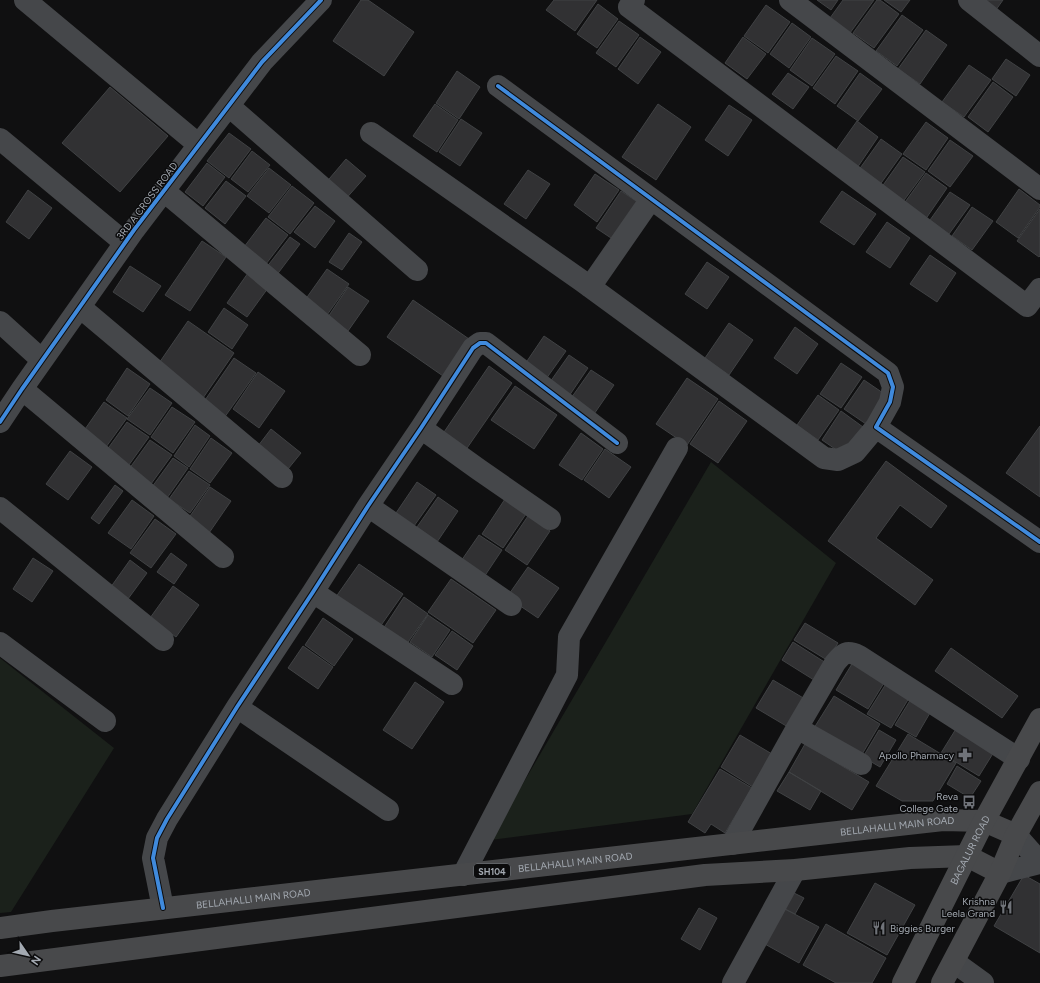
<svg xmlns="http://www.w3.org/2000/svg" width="1040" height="983" font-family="Figtree,sans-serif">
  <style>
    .green { fill: #1b211b }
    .building { fill: #313133; stroke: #404244 }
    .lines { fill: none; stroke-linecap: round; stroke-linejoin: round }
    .minor { stroke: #45474a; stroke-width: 22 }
    .major { stroke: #48494b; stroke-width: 22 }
    .cycleway-casing { stroke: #0b0b0c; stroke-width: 6 }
    .cycleway { stroke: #408adc; stroke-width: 4 }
    .labels { text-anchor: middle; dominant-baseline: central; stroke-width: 3; stroke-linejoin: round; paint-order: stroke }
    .shield { fill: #0b0b0c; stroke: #757a80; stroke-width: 1 }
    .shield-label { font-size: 9px; font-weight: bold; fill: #a3a9b1 }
    .street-label { font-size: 10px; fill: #a3a9b1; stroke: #0b0b0c }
    .poi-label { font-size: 10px; fill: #a3a9b1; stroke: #0b0b0c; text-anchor: end }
  </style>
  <rect width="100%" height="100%" fill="#101011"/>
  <path class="green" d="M711 462 836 563 692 814 490 840Z
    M0 658 114 748 11 912 0 913Z"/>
  <path class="building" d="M361 0H368L414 32 384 76 333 41Z
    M554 0H597L575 31 546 10Z
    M817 0H838L831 10Z
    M843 0H874L850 33 830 18Z
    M877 0H880L899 14 874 48 853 33Z
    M884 0H910L901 12Z
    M975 0H1003L993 14Z
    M598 4 618 19 597 48 577 34Z
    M766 5 790 22 768 53 744 36Z
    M902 15 923 30 897 66 876 51Z
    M619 21 639 35 616 67 596 53Z
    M792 23 811 37 789 68 770 54Z
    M926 30 947 45 920 84 898 69Z
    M640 37 661 52 638 84 618 69Z
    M743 37 766 54 747 79 725 63Z
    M812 38 835 54 812 86 790 70Z
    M836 56 858 71 835 104 813 88Z
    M1006 59 1030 75 1016 96 992 79Z
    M969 65 991 80 964 117 942 102Z
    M457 71 480 87 459 119 436 103Z
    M788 73 809 87 793 109 772 94Z
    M860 73 882 89 858 121 837 106Z
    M993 82 1013 97 988 132 968 117Z
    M110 87 168 136 120 192 62 143Z
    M435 104 458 120 437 152 413 136Z
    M658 104 691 127 656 180 622 157Z
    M729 105 752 120 728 156 705 140Z
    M461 119 482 133 460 166 439 152Z
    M857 121 878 137 857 168 835 152Z
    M926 122 948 138 926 170 903 154Z
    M229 133 251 149 229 178 207 161Z
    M881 139 902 154 879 186 858 171Z
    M950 140 973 156 950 187 928 171Z
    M252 151 270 165 248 192 231 179Z
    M903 157 925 172 902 203 881 188Z
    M346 159 366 176 343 202 324 185Z
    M207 163 225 177 203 206 185 192Z
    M269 168 291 185 269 213 247 196Z
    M528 170 550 184 526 219 504 204Z
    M926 173 947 188 925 220 903 205Z
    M595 174 619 190 597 222 574 205Z
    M226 181 246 196 225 224 205 208Z
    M292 186 314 203 290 234 268 217Z
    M1019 189 1040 205V207L1018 238 996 222Z
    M28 190 52 208 29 239 6 222Z
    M621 191 642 205 617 242 596 228Z
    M842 191 876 214 854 245 820 222Z
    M950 192 970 205 949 234 930 220Z
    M315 206 335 221 315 248 294 232Z
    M972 207 993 221 972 250 952 236Z
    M1040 209V256L1039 257 1017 241Z
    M266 218 288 235 266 264 244 247Z
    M887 222 910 238 890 268 866 252Z
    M349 233 362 242 342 270 329 262Z
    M290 237 300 244 276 276 266 268Z
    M202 241 226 257 190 311 165 295Z
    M930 255 956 273 937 302 910 284Z
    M707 262 729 277 707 309 685 294Z
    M130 266 161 286 143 312 113 292Z
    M327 269 349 284 327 315 305 300Z
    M248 273 268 288 247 317 227 303Z
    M348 287 369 301 348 331 328 317Z
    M413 300 469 339 443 376 387 337Z
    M224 308 248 325 232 349 208 332Z
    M188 321 234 353 203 398 157 366Z
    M729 323 753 340 729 375 705 358Z
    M795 327 818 344 797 374 774 358Z
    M544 336 566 351 546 379 525 364Z
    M569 355 588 368 569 396 550 382Z
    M234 358 256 373 224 418 203 403Z
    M841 363 862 377 841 408 820 394Z
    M489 366 512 383 465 451 442 435Z
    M127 368 150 384 128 416 106 400Z
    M591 370 614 385 592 417 569 401Z
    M258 372 285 391 259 428 233 409Z
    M687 378 718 399 687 445 656 424Z
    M864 380 886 395 866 424 844 409Z
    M515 386 557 415 534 449 491 420Z
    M150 388 172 403 150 435 127 419Z
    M818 395 839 410 818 440 797 425Z
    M719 401 747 421 718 463 690 444Z
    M104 402 127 418 106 447 83 432Z
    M172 407 195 422 173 453 151 437Z
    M841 411 863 427 844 455 822 440Z
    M127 422 149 437 126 469 104 454Z
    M195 425 210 436 189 467 174 456Z
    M1040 426V497L1006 473Z
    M271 429 301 453 288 469 258 446Z
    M581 433 603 449 582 480 559 465Z
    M211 438 232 453 210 483 190 469Z
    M150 440 172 455 151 484 129 469Z
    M605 449 631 467 609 498 584 480Z
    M70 451 92 467 68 500 46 484Z
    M173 458 188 468 167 498 152 487Z
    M886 461 947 506 931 528 900 505 876 538 933 580 915 605 828 541Z
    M189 471 210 485 190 513 169 499Z
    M417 482 436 495 414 526 396 513Z
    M115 485 123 491 99 524 91 518Z
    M210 487 231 501 209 533 188 519Z
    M438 497 458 511 437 542 417 527Z
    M505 499 526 514 503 548 482 534Z
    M132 500 154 516 131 549 108 533Z
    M528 516 550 531 527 565 505 550Z
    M155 519 176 534 151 568 130 553Z
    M479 535 502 550 482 580 459 564Z
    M171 553 187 565 174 584 157 572Z
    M33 558 53 571 32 602 13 589Z
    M130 560 147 573 125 603 108 591Z
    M359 564 403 594 377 631 333 601Z
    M528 567 559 588 538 618 507 597Z
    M451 579 496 610 473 643 428 612Z
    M173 586 199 605 176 637 150 618Z
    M404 597 428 614 406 645 383 629Z
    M428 615 450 630 432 657 410 642Z
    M323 618 353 639 334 666 305 645Z
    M805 623 838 643 827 660 794 640Z
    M452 631 473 646 457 670 435 655Z
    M793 642 826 663 814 680 782 660Z
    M303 646 333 667 318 689 288 668Z
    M951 648 1018 696 1002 718 935 671Z
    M855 659 887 678 868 709 836 690Z
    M889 679 912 693 891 728 867 714Z
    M773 680 805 699 788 727 756 708Z
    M415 682 444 702 412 749 383 730Z
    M914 694 934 706 916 737 895 725Z
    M834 696 880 724 861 756 814 728Z
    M959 724 997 747 979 776 941 753Z
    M879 730 896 740 880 767 863 757Z
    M908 734 956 763 933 801H902L876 786Z
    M740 735 772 754 753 787 721 767Z
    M805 744 869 782 852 810 789 772Z
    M957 766 981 781 970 798 947 784Z
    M720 769 752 788 725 833 711 824 705 833 688 822Z
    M789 772 821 791 810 810 777 791Z
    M1024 875 1040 884V953L994 926Z
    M875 883 915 905 887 955 847 933Z
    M792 892 804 898 795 914 783 908Z
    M699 908 717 918 700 950 681 939Z
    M783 908 819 927 799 963 763 943Z
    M826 924 886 958 872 983H836L803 965Z"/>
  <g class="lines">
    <path class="minor" d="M25 0 199 145
      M634 0 629 7 1027 306 1040 289
      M790 0 1040 189
      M969 0 1040 56
      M498 86 888 373 893 387 890 402 876 427 1040 542
      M229 106 417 270
      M371 133 582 281 824 458 838 460 855 452 876 427
      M0 139 125 243
      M164 191 360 355
      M590 287 651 199
      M80 307 282 477
      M0 322 42 360
      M22 389 223 557
      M0 422 22 389 134 230 262 62 321 0
      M421 428 478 469 550 519
      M368 506 511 605
      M0 508 163 640
      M313 592 452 684
      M0 643 105 721
      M237 707 388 810
      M797 728 861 764
      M1016 835 1040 862
      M732 844 797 728 835 663C843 653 847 650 859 656L1019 759
      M1000 873 1040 863
      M463 875 567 675 569 637 677 448
      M163 908 153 858 157 838 167 819 237 707 313 592 368 506 421 428 473 348 480 343H486L617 443
      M954 962 983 983
      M733 983 795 870"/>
    <g class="major">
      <path id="s1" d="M0 928 52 921 943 820 984 821 1016 835"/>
      <path d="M0 966 705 875 795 870 910 858 967 856 1000 873"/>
      <path id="s2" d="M903 983 984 821 1040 719"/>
      <path d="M942 983 1000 873 1016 835 1040 792"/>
    </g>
    <g class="cycleway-casing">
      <path id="cycleway" d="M498 86 888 373 893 387 890 402 876 427 1040 542
        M0 422 22 389 134 230 262 62 321 0
        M163 908 153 858 157 838 167 819 237 707 313 592 368 506 421 428 473 348 480 343H486L617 443"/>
    </g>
    <use href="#cycleway" class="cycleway"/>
  </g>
  <defs>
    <g id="pharmacy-bare" transform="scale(1.08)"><path d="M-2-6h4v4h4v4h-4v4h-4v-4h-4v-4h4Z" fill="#707379" stroke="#0b0b0c" stroke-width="2.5" paint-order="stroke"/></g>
    <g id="bus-bare" transform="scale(1.08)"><path d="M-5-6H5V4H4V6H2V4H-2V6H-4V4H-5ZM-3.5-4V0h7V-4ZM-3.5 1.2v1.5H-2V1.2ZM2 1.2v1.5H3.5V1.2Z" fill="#707379" stroke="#0b0b0c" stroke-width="2.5" paint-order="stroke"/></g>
    <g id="restaurant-bare" transform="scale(1.08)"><path d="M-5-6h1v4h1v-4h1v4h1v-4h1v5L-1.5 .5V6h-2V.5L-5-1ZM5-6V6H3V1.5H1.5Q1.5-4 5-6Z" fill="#707379" stroke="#0b0b0c" stroke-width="2.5" paint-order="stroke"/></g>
  </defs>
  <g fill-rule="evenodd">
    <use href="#pharmacy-bare" x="965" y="755"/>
    <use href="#bus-bare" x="969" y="802"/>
    <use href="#restaurant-bare" x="1006" y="907"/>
    <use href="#restaurant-bare" x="879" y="928"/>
  </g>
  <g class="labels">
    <rect class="shield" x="474" y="864" width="36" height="14" rx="3"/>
    <g class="shield-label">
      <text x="492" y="871">SH104</text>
    </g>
    <g class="street-label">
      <text transform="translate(147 201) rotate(-53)">3RD A CROSS ROAD</text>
      <text stroke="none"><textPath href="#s1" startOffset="903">BELLAHALLI MAIN ROAD</textPath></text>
      <text stroke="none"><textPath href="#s2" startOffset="149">BAGALUR ROAD</textPath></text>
      <text stroke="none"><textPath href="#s1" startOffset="579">BELLAHALLI MAIN ROAD</textPath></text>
      <text stroke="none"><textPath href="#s1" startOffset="255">BELLAHALLI MAIN ROAD</textPath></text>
    </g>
    <g class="poi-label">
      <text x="954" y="755">Apollo Pharmacy</text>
      <text x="958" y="796">Reva<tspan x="958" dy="12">College Gate</tspan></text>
      <text x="995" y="901">Krishna<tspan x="995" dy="12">Leela Grand</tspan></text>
      <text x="890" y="928" text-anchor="start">Biggies Burger</text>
    </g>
  </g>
  <g transform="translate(28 955) rotate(124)" stroke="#0b0b0c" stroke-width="3" paint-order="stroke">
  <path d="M0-3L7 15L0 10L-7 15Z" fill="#a3a9b1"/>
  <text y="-6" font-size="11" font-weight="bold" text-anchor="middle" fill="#a3a9b1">N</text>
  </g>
</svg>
